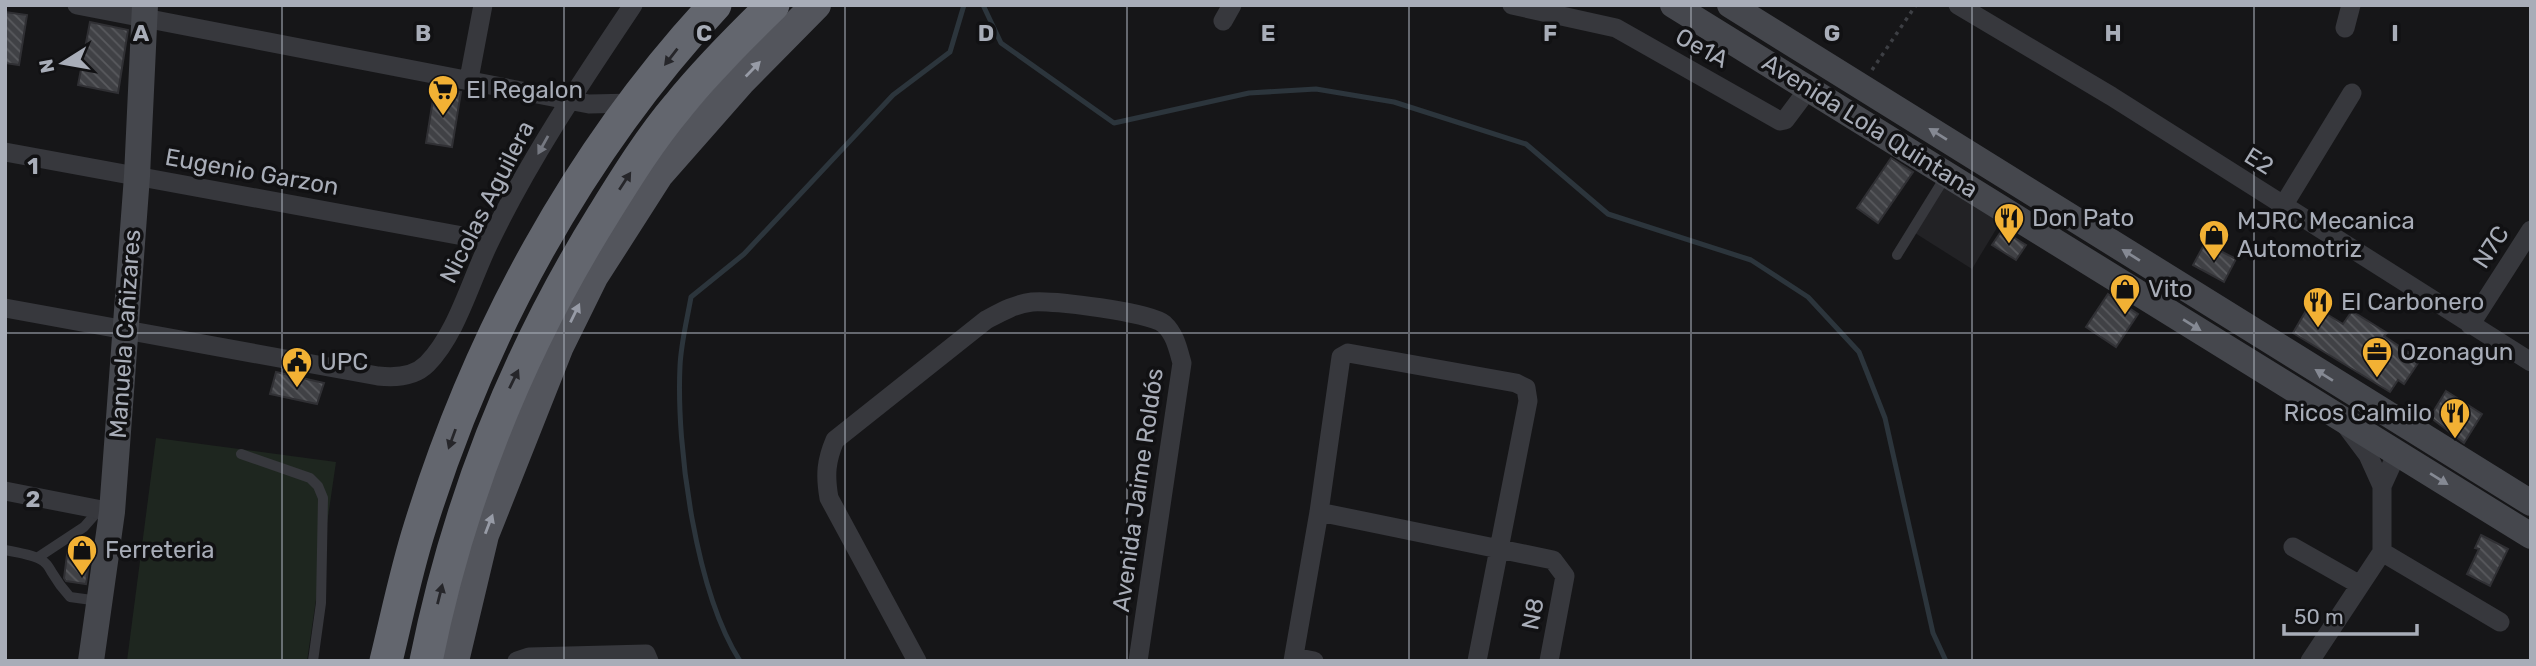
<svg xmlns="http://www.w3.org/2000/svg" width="2536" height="666" font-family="Rubik,sans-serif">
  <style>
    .built { fill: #222225 }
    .pitch { fill: #1e261f }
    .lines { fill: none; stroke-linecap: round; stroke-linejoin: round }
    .stream { stroke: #2c353c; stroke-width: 5 }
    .building { fill: url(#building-back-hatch); stroke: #303034; stroke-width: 2 }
    .path { stroke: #3d3f44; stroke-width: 3.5; stroke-dasharray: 3.5 5; stroke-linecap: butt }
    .lane { stroke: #37383d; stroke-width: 10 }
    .street { stroke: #37383d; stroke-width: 19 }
    .secondary { stroke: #45474d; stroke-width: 26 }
    .primary { stroke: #53555c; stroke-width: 30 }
    .highway { stroke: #63666e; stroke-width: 33 }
    .oneway { fill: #26262a }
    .oneway2 { fill: #979ba6 }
    .oneway3 { fill: #858993 }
    .oneway4 { fill: #757881 }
    .grid { fill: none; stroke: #a8adb8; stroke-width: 2; stroke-opacity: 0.55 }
    .labels { text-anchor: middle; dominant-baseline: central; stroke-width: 7; stroke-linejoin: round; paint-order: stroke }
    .street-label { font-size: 24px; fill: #a8adb8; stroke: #111113 }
    .poi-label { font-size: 24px; fill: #a8adb8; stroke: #111113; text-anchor: start }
    .grid-label { font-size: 23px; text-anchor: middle; font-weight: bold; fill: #a8adb8; stroke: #111113; stroke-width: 7; stroke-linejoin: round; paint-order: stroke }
  </style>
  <defs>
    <pattern id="building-back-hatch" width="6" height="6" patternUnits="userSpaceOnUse" patternTransform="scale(1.75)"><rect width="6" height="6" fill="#404145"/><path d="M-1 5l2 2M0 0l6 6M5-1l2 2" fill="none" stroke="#595a5e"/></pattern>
  </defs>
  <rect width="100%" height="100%" fill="#161618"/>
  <path class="built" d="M1944 185 2001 221 1972 269 1915 233Z"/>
  <path class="pitch" d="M156 438 336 462 307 661H127Z"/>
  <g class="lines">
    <path class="stream" d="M983 5 1001 43 1114 123 1249 93 1316 89 1394 102 1526 144 1608 214 1751 260 1808 297 1859 352 1885 418 1933 633 1946 661
      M740 661C696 592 676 448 680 366 681 343 687 320 691 297L744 254 893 95 950 52 964 5"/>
  </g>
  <path class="building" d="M5 12 27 15 19 65 5 63Z
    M90 22 128 30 118 93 78 85Z
    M435 87 461 92 452 147 426 143Z
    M1891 158 1913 172 1878 223 1857 208Z
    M2002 230 2026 245 2016 260 1992 245Z
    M2205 243 2236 259 2224 282 2193 265Z
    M2108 294 2138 314 2116 347 2086 327Z
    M2310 304 2343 324 2352 311 2387 333 2384 336 2420 360 2404 384 2398 380 2390 392 2293 333Z
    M276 372 324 383 317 404 270 394Z
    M2446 391 2482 414 2464 443 2430 417Z
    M2481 535 2508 549 2490 586 2467 574 2479 549 2475 548Z
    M68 547 91 549 86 584 66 581 64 578Z"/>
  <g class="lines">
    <path class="path" d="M1872 70 1916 5"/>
    <path class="lane" d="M1897 255 1947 174
      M241 454 310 478 318 486 323 498 321 603 313 661
      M5 550C61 560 38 562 70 597L99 601
      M40 556 84 527 99 510"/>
    <path class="street" d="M77 5 568 100 589 104 635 103
      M1512 5 1616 28 1780 121 1785 120 1809 88
      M1958 5 2111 96 2531 362
      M1223 21 1232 5
      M2345 28 2351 5
      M469 79 483 5
      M5 152 490 241
      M2283 206 2352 93
      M5 308 378 376C395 378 414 377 427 364 457 334 471 279 490 241 530 158 582 81 633 5
      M2470 325 2531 230
      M2347 427 2368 455 2382 486
      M5 491 112 512
      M1319 512 1553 560 1565 576 1549 661
      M2293 547 2360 585
      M2382 552 2500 622
      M1294 657 1314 661
      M517 661 529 657 646 654 649 661
      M917 661 829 498C825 475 826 461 835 440L986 320C1001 312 1015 304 1032 302 1052 300 1150 312 1164 324 1175 334 1178 349 1182 363L1138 661
      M1293 661 1319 512 1341 357 1348 353 1516 383 1526 388 1528 401 1477 661
      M2310 661 2382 552V486L2397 453"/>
    <path class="secondary" d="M1673 5 2531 536
      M1730 5 2531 503
      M91 661 112 512 137 176 145 5"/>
    <path class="primary" d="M454 661 484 535 559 346 593 277 659 174 740 82 816 5"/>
    <path class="highway" d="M386 661C397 616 406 571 420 527 479 336 578 152 715 5
      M426 661C458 502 517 353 603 215 626 178 650 139 678 106 707 70 740 37 773 5"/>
  </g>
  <defs><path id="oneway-solid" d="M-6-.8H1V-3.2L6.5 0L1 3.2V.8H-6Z" transform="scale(1.75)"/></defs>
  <g class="oneway">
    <use href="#oneway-solid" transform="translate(671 57) rotate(128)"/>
    <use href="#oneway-solid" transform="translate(625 181) rotate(-57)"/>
    <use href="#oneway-solid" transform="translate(514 379) rotate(-64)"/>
    <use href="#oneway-solid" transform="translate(452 439) rotate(110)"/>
    <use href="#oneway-solid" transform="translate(440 594) rotate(-76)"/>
  </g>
  <g class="oneway2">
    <use href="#oneway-solid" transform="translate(753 69) rotate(-46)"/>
    <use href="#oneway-solid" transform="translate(575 313) rotate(-64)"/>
    <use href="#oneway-solid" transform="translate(489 524) rotate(-69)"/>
  </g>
  <g class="oneway3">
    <use href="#oneway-solid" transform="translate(1938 134) rotate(-148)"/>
    <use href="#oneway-solid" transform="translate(2131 255) rotate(-148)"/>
    <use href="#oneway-solid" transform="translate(2192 325) rotate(32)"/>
    <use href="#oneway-solid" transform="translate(2324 375) rotate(-148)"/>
    <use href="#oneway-solid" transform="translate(2439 479) rotate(32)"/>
  </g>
  <use class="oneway4" href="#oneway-solid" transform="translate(543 145) rotate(119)"/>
  <path class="grid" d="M282 5V661M564 5V661M845 5V661M1127 5V661M1409 5V661M1691 5V661M1972 5V661M2254 5V661M5 333H2531"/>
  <defs>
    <g id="supermarket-pin" transform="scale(1.575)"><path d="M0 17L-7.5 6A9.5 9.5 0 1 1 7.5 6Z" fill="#f2b134" stroke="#111113"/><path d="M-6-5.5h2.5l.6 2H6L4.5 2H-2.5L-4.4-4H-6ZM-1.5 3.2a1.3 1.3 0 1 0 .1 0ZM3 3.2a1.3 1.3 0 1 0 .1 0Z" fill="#111"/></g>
    <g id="restaurant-pin" transform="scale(1.575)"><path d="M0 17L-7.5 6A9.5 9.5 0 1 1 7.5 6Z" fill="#f2b134" stroke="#111113"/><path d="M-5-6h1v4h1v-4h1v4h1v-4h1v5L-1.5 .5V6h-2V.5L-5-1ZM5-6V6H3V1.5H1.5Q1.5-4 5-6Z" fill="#111"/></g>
    <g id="shop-pin" transform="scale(1.575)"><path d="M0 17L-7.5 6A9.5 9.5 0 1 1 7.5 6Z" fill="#f2b134" stroke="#111113"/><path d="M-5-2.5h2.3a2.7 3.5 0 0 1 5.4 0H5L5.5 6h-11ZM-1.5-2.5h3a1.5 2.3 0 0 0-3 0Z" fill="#111"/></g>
    <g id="office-pin" transform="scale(1.575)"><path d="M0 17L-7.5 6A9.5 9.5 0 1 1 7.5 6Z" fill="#f2b134" stroke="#111113"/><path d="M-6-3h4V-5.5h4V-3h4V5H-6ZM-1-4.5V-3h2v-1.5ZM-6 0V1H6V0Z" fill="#111"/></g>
    <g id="civic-pin" transform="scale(1.575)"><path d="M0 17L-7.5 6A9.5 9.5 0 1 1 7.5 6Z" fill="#f2b134" stroke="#111113"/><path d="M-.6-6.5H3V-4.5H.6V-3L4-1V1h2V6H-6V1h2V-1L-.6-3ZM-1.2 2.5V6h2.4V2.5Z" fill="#111"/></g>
  </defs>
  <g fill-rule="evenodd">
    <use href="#supermarket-pin" x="443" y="90"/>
    <use href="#restaurant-pin" x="2009" y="218"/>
    <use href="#shop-pin" x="2214" y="235"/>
    <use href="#shop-pin" x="2125" y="289"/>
    <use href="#restaurant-pin" x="2318" y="302"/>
    <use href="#office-pin" x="2377" y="352"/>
    <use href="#civic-pin" x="297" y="362"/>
    <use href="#restaurant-pin" x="2455" y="413"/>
    <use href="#shop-pin" x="82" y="550"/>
  </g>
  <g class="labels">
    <g class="street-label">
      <text transform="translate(1702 48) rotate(29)">Oe1A</text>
      <text transform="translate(1870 126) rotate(32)">Avenida Lola Quintana</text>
      <text transform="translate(2259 161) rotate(32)">E2</text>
      <text transform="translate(252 172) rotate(10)">Eugenio Garzon</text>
      <text transform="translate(487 202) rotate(-63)">Nicolas Aguilera</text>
      <text transform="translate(2491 247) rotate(-57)">N7C</text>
      <text transform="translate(125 334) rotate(-86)">Manuela Cañizares</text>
      <text transform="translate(1138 490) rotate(-82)">Avenida Jaime Roldós</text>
      <text transform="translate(1533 614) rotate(-79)">N8</text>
    </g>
    <g class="poi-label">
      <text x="466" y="90">El Regalon</text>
      <text x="2032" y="218">Don Pato</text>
      <text x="2237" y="221">MJRC Mecanica<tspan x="2237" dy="28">Automotriz</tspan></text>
      <text x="2148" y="289">Vito</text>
      <text x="2341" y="302">El Carbonero</text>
      <text x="2400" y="352">Ozonagun</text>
      <text x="320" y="362">UPC</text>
      <text x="2432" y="413" text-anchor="end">Ricos Calmilo</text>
      <text x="105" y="550">Ferreteria</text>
    </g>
  </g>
  <g class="grid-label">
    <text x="141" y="41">A</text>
    <text x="423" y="41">B</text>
    <text x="704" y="41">C</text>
    <text x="986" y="41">D</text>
    <text x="1268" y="41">E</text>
    <text x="1550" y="41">F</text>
    <text x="1832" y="41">G</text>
    <text x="2113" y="41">H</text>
    <text x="2395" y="41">I</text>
    <text x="33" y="174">1</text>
    <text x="33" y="507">2</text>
  </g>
  <rect width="2536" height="666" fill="none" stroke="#a8adb8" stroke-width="14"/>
  <g transform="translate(63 63) rotate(259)" stroke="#111113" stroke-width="5" paint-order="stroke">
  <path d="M0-5L12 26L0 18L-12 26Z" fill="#a8adb8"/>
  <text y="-10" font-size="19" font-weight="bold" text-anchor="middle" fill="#a8adb8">N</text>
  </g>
  <path d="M2284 624v10h133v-10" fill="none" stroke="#a8adb8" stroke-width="3.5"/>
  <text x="2294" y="624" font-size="21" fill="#a8adb8" stroke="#111113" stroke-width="5" paint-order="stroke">50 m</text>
</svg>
